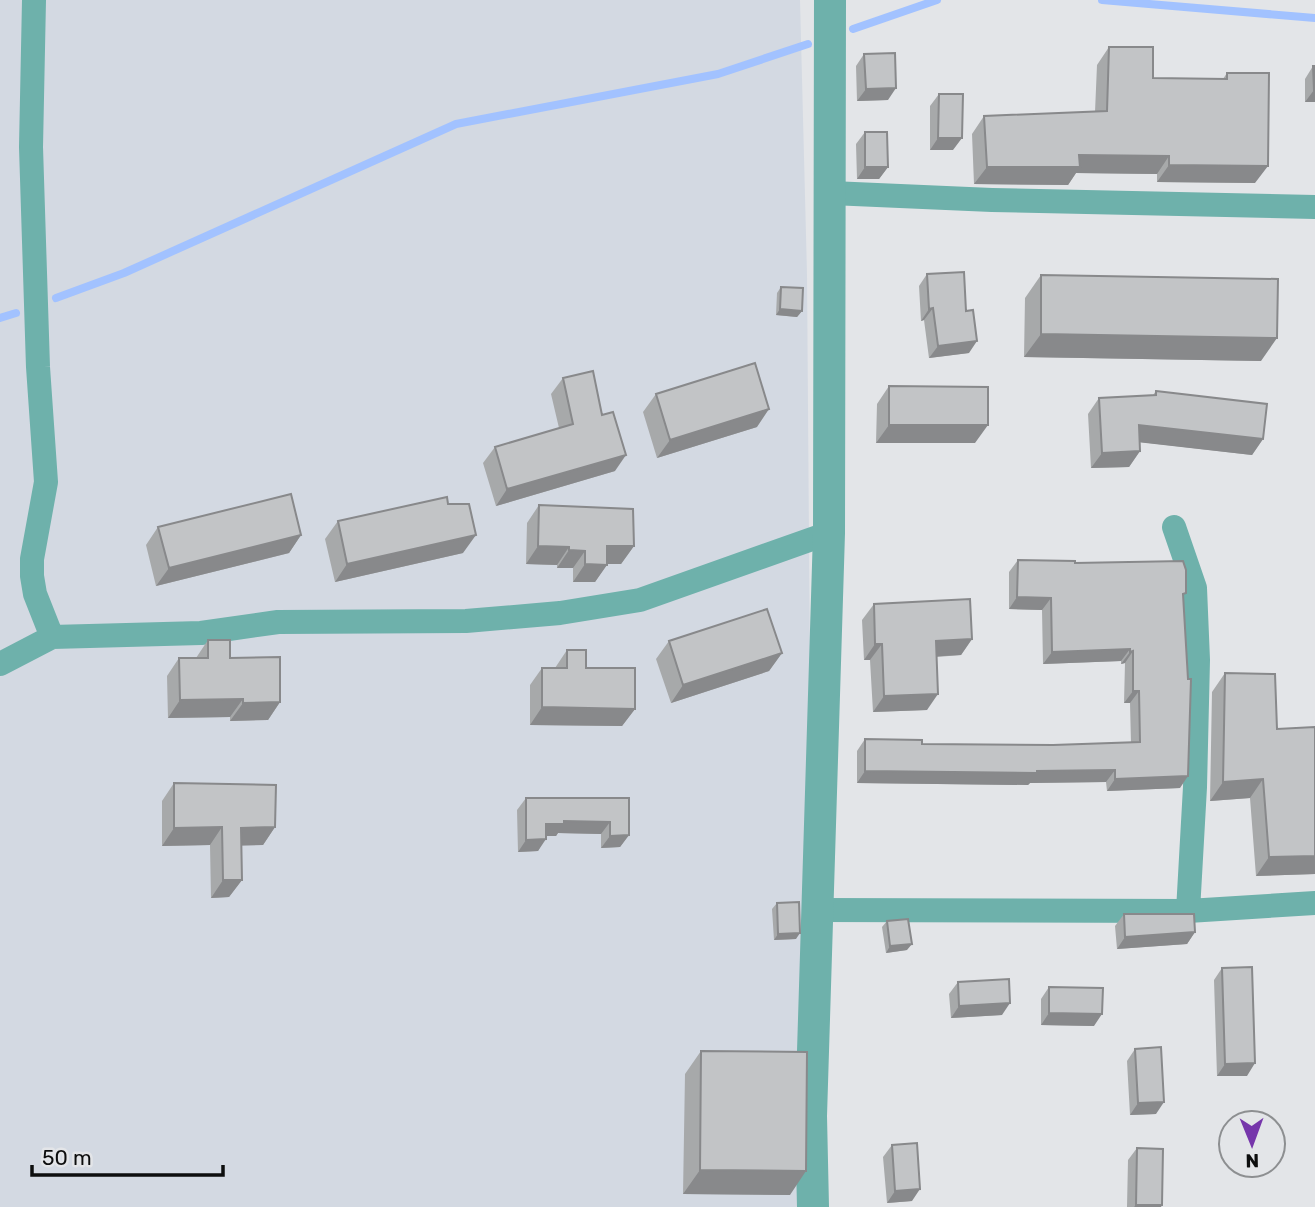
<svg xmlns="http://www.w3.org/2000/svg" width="1315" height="1207" font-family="Rubik,sans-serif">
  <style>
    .built { fill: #d3d9e2 }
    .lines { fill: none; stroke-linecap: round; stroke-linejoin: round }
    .stream { stroke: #a2c2ff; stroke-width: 8 }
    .minor { stroke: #6eb1ab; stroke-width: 24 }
    .tertiary { stroke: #6eb1ab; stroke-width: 32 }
    .wall { fill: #a7a9aa }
    .shaded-wall { fill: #88898b }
    .building { fill: #c2c4c6; stroke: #88898b; stroke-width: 2 }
  </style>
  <rect width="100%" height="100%" fill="#e3e5e8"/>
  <path class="built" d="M0 0H800L807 274 814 1207H0Z"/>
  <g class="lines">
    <path class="stream" d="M1102 0 1315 18
      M853 29 937 0
      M56 298 124 273 456 124 718 74 808 44
      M0 318 16 313"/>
    <path class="minor" d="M34 0 31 147 38 367 46 482 32 559V576L35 594 52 637
      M831 193 992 200 1315 207
      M1174 527 1195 588 1198 660 1195 787 1188 911
      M0 664 52 637 201 633 278 622 466 621 560 613 640 600 829 533
      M818 910 1188 911 1315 903"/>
    <path class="tertiary" d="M813 1207 811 1116 829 533 830 0"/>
  </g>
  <path class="wall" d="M1109 47 1153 78 1223 79 1227 73 1255 183 1157 182V174L1076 173 1068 185 974 184 972 134 984 116 1095 112 1097 65Z
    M864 54 888 100 857 101 856 66Z
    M1313 66H1315V102H1305V79Z
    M939 94 953 150H930V106Z
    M865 132 888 167 879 179H857L856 144Z
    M927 274 969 353 929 358 924 320 921 321 919 286Z
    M1041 275 1261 361 1024 357 1025 298Z
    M781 287 802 311 797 317 776 315 777 293Z
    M563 378 602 415 615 471 496 506 483 463 495 447 559 428 551 394Z
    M889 386 975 443H876L877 404Z
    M1156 391 1263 439 1252 455 1140 442V451L1129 467 1091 468 1088 414 1099 398 1153 395Z
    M656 394 757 427 657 458 643 412Z
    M448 504 463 553 335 582 325 539 338 521Z
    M539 505 634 546 621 564H607L595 582H573V568H557V565L526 564 527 523Z
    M158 527 301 535 289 553 156 586 146 545Z
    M1018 560 1075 563 1183 597 1180 788 1107 791 1106 782 1030 783 1028 785 857 783V751L865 739 922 744 1053 745 1131 743 1130 703H1124L1125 663 1121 664V661L1043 664 1042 610 1009 609V572Z
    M874 604 972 639 961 655 937 657 927 710 873 712 870 660H864L862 620Z
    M208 640 230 658 280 702 268 720 230 721V717L168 718 167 676 179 658H196Z
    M669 641 782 653 769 671 671 703 656 659Z
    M567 650 635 709 622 726 530 725V685L542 668H555Z
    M1225 673 1277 729 1315 727V874L1256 876 1250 798 1210 801 1212 692Z
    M174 783 275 827 263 845H242V880L229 897 211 898 210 845 162 846V801Z
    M526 798H629V835L620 847 601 848V834L558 833 556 836H546L538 851 518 852 517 810Z
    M777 903 796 939 774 940 772 909Z
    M1124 914 1195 932 1187 944 1117 949 1115 926Z
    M887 921 907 950 886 953 882 927Z
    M1222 968 1247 1076H1217L1214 980Z
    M958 982 1002 1015 951 1018 949 994Z
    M1049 987 1094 1026 1041 1025V999Z
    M1135 1049 1156 1114 1130 1115 1127 1061Z
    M701 1051 790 1195 683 1194 685 1074Z
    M892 1145 912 1201 887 1203 883 1157Z
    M1137 1148 1161 1207H1127L1128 1160Z"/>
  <path class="shaded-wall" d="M896 88 888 100 857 101 866 89Z
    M1314 90H1315V102H1305Z
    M938 138H962L953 150H930Z
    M1079 155 1169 156 1157 174 1076 173 1068 185 974 184 987 167Z
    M1169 165 1268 166 1255 183 1157 182Z
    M865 167H888L879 179H857Z
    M933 308 924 320 921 321 929 309Z
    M780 309 802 311 797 317 776 315Z
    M1041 334 1277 338 1261 361 1024 357Z
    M977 341 969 353 929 358 938 346Z
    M769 409 757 427 657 458 670 440Z
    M889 425H988L975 443H876Z
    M1139 425 1263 439 1252 455 1128 441Z
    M1140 451 1129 467 1091 468 1102 453Z
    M626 455 615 471 496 506 507 489Z
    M301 535 289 553 156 586 169 568Z
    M476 535 463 553 335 582 347 564Z
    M538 546 569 547 557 565 526 564Z
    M607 546H634L621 564H595Z
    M569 550 585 551 573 568H557Z
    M585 564 607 565 595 582H573Z
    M1017 597 1051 598 1042 610 1009 609Z
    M972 639 961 655 925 657 936 641Z
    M875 644H882L870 660H864Z
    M1130 649 1121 661 1043 664 1052 652Z
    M1133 651 1125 663 1121 664 1130 652Z
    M782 653 769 671 671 703 683 685Z
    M1133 691H1139L1130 703H1124Z
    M938 694 927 710 873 712 884 696Z
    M243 699 230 717 168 718 180 700Z
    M280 702 268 720 230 721 243 703Z
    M542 707 635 709 622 726 530 725Z
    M1115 770 1106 782 1030 783 1028 785 857 783 865 771Z
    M1188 776 1180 788 1107 791 1115 779Z
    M1263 779 1250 798 1210 801 1223 782Z
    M564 821 610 822 601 834 558 833 556 836H537L546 824Z
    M222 827 210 845 162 846 174 828Z
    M275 827 263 845 229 846 241 828Z
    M629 835 620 847 601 848 610 836Z
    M546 839 538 851 518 852 526 840Z
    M1315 856V874L1256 876 1269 857Z
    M223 880H242L229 897 211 898Z
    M1195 932 1187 944 1117 949 1125 937Z
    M800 933 796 939 774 940 778 934Z
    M912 944 907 950 886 953 890 946Z
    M1010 1003 1002 1015 951 1018 959 1006Z
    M1049 1013 1102 1014 1094 1026 1041 1025Z
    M1255 1063 1247 1076H1217L1225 1064Z
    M1164 1102 1156 1114 1130 1115 1138 1103Z
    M700 1170 806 1171 790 1195 683 1194Z
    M920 1189 912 1201 887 1203 895 1191Z
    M1136 1205H1162L1161 1207H1134Z"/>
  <path class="building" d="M1109 47H1153V78L1227 79V73H1269L1268 166 1169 165V156L1079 155 1080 167H987L984 116 1107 111Z
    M895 53 896 88 866 89 864 54Z
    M1313 66H1315V90H1314Z
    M939 94H963L962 138H938Z
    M865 132H887L888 167H865Z
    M964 272 966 311 973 310 977 341 938 346 933 308 929 309 927 274Z
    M1041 275 1278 279 1277 338 1041 334Z
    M781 287 803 288 802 311 780 309Z
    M755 363 769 409 670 440 656 394Z
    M593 371 602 415 613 412 626 455 507 489 495 447 573 424 563 378Z
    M889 386 988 387V425H889Z
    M1156 391 1267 404 1263 439 1139 425 1140 451 1102 453 1099 398 1156 395Z
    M291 494 301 535 169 568 158 527Z
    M447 497 448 504H469L476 535 347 564 338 521Z
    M539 505 633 509 634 546H607V565L585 564V551L569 550V547L538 546Z
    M1018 560 1075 561V563L1183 561 1186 570V593L1183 594 1188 679H1191L1188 776 1115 779V770L1037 771V773L865 771V739L922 740V744L1053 745 1140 742 1139 691H1133V651L1130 652V649L1052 652 1051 598 1017 597Z
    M970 599 972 639 936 641 938 694 884 696 882 644H875L874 604Z
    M767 609 782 653 683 685 669 641Z
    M208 640H230V658L280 657V702L243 703V699L180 700 179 658H208Z
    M567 650H586V668H635V709L542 707V668H567Z
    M1225 673 1275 674 1277 729 1315 727V856L1269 857 1263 779 1223 782Z
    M174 783 276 785 275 827 241 828 242 880H223L222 827 174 828Z
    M526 798H629V835L610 836V822L564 821V824H546V839L526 840Z
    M799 902 800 933 778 934 777 903Z
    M1124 914H1194L1195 932 1125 937Z
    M908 919 912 944 890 946 887 921Z
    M1252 967 1255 1063 1225 1064 1222 968Z
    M1009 979 1010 1003 959 1006 958 982Z
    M1049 987 1103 988 1102 1014 1049 1013Z
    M1161 1047 1164 1102 1138 1103 1135 1049Z
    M701 1051 807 1052 806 1171 700 1170Z
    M917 1143 920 1189 895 1191 892 1145Z
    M1137 1148 1163 1149 1162 1205H1136Z"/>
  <g transform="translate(1252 1144) rotate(179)"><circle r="33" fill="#e3e5e8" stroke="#8d8f91" stroke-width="2"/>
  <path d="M0-5L12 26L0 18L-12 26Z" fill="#7636ab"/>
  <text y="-10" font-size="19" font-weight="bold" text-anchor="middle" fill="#0d0e0e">N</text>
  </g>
  <path d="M32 1165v10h191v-10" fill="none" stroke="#0d0e0e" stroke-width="3.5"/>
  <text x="42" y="1165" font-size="21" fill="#0d0e0e" stroke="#e3e5e8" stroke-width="5" paint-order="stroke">50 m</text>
</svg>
